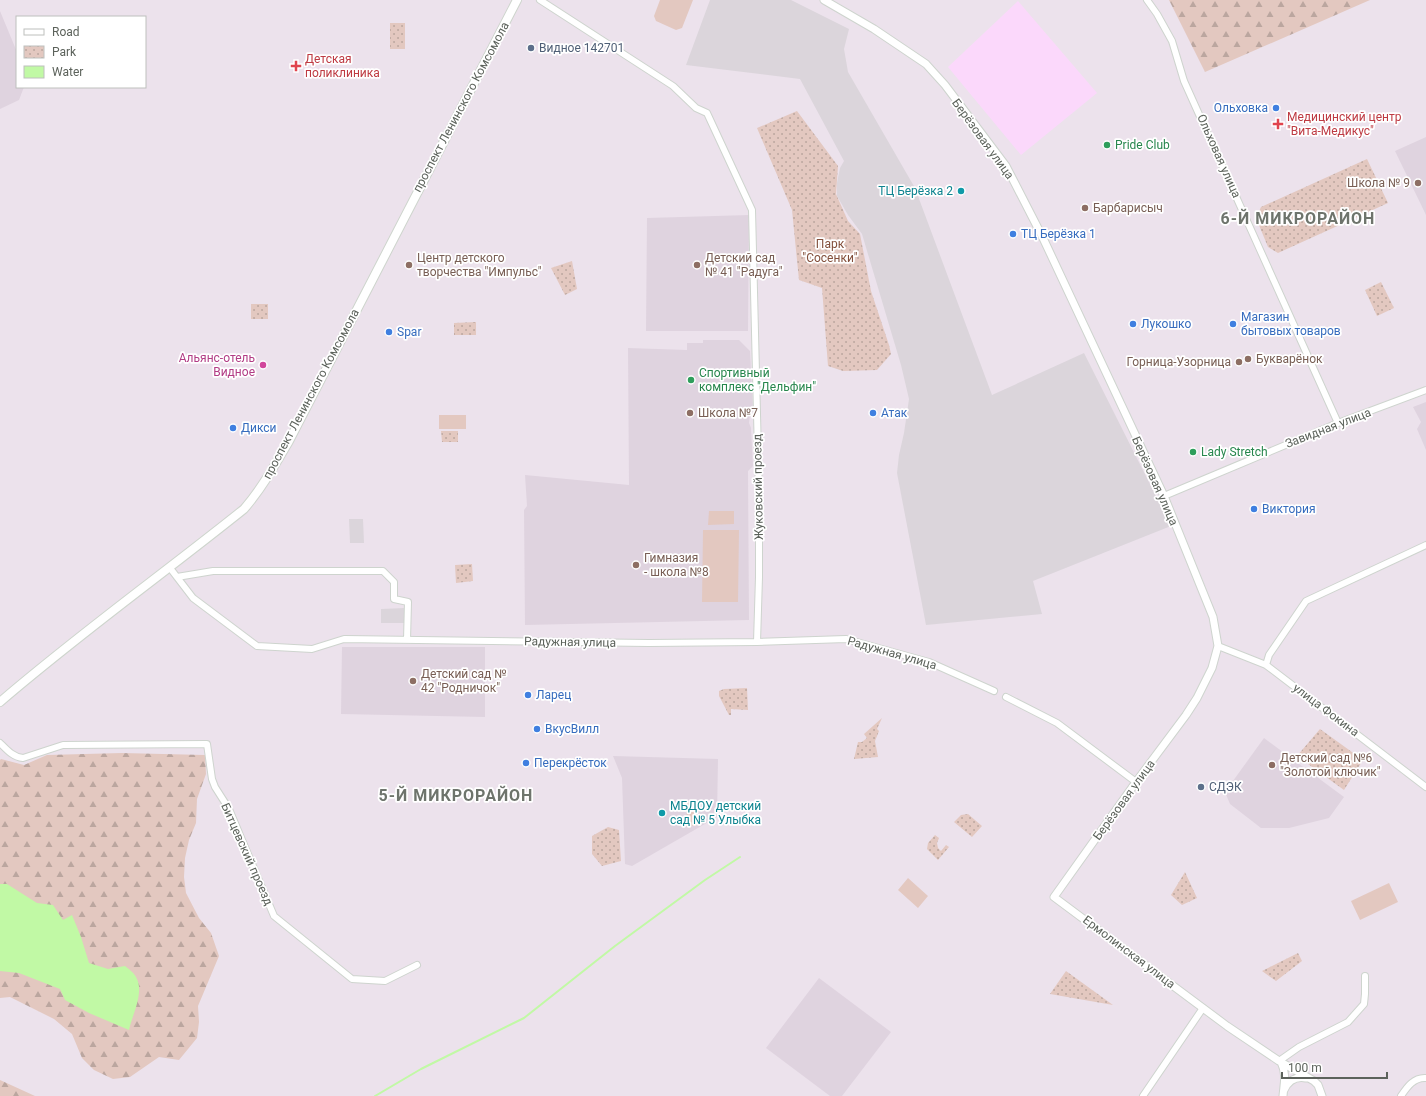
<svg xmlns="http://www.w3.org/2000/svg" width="1426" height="1096" font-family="Roboto,sans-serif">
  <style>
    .commercial { fill: #fbd8fb }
    .industrial { fill: #dbd5db }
    .education { fill: #dfd3df }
    .grass { fill: #e3c8c0 }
    .forest { fill: url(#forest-firs) }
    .park { fill: url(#park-dots) }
    .water { fill: #c1f9a5 }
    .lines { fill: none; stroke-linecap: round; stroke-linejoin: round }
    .stream { stroke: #c1f9a5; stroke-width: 2 }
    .minor-casing { stroke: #ced4ce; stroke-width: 8 }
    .tertiary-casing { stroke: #ced4ce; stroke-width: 9 }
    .secondary-casing { stroke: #ced5cd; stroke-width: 10 }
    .minor { stroke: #fff; stroke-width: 6 }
    .tertiary { stroke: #fff; stroke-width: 7 }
    .secondary { stroke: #fff; stroke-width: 8 }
    .service-dot { fill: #5c6f8a; stroke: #fff; stroke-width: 1.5 }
    .health-dot { fill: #e0444e; stroke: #fff; stroke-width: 1.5 }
    .shop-dot { fill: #3f7fe0; stroke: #fff; stroke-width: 1.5 }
    .leisure-dot { fill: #2e9e5b; stroke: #fff; stroke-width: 1.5 }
    .education-dot { fill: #8d6e63; stroke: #fff; stroke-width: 1.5 }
    .culture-dot { fill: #0f9aa8; stroke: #fff; stroke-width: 1.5 }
    .hotel-dot { fill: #d1479c; stroke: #fff; stroke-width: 1.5 }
    .labels { text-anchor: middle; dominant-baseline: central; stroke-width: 3.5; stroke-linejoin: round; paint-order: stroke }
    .service-label { font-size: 12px; fill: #4e5e75; stroke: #fff; text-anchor: start }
    .health-label { font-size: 12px; fill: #be3a42; stroke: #fff; text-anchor: start }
    .street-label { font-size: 12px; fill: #5c625b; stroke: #fff }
    .shop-label { font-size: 12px; fill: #366cbe; stroke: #fff; text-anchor: start }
    .leisure-label { font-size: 12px; fill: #27864d; stroke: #fff; text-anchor: start }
    .education-label { font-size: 12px; fill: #785e54; stroke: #fff; text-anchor: start }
    .culture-label { font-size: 12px; fill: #0d838f; stroke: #fff; text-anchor: end }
    .park-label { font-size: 12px; fill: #824e3a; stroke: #fff }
    .hotel-label { font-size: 12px; fill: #b23c85; stroke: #fff; text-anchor: end }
    .district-label { font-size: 16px; font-weight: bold; letter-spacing: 1px; fill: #6e746c; stroke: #fff }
  </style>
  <defs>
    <pattern id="forest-firs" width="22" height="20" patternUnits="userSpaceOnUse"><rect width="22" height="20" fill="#e3c8c0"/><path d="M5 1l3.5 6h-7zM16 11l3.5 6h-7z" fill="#bba69f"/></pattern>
    <pattern id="park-dots" width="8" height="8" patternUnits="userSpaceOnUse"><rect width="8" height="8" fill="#e3c8c0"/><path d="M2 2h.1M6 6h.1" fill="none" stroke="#bba69f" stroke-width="1.8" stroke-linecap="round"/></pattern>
  </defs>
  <rect width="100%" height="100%" fill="#ece2ec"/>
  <path class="commercial" d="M1018 1 1097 93 1021 155 948 67Z"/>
  <path class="industrial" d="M710 0H791L849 29 844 49 848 72 915 188 992 395 1084 353 1171 526 1033 581 1042 614 926 625 897 473 899 455 904 433 909 399 901 365 862 234 848 215 837 196V183L840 168 844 161 800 79 686 65Z
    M349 519H363L364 543H350Z
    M405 608V623H381V609Z"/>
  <path class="education" d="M0 11 17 52V87H24L19 100 0 109Z
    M1426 137V215L1395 151Z
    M749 215 748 331H646L647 218Z
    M703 340H739L750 351 753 411 750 415 749 423 751 428 753 466 748 471 749 620 525 625 524 510 527 506 525 475 629 485 628 348 687 350V343H703Z
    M1426 402V450L1417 429 1421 422 1413 407Z
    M342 647H485V717L341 714Z
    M1264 738 1344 797 1329 818 1289 828H1261L1230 804 1225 792Z
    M613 756 718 759 717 817 632 866 625 864 622 778Z
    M819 978 891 1032 842 1096H830L766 1048Z"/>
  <path class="grass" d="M660 0H693L682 28 676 30 656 21 654 16Z
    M439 415H466V429H439Z
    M709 511H734V524L708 525Z
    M703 530H739L738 602H702Z
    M687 802H697L696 826H686Z
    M908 878 928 896 918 908 898 890Z
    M1389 883 1398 902 1360 920 1351 901Z"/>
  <path class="forest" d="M1169 0H1370L1205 72Z
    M122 753 205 755 206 774 197 799 196 823 189 840 185 858 184 877 186 893 199 918 211 933 219 956 198 1006 199 1022 197 1038 179 1060 159 1057 130 1077 113 1079 94 1070 82 1058 72 1034 54 1019 10 997 0 998V760L1 759 24 765 47 755Z
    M0 1080 35 1096H0Z"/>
  <path class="park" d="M390 23H405V49H390Z
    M797 111 838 166 836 194 848 221 860 234 871 291 889 345 891 354 877 370 843 371 828 366 822 288 799 280 792 210 757 128Z
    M1367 159 1388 203 1278 253 1268 247 1256 218 1261 207Z
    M572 261 577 289 565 295 551 268Z
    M1381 282 1394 308 1377 316 1365 290Z
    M251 304H268V319H251Z
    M476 322V335H454V323Z
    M441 431H458V442H442Z
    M472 564 473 581 456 583 455 565Z
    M747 688 748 710 731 709V715H729L719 696V691L724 689Z
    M882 718 877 729 879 731 875 741 878 757 854 759 858 742H862L867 738 864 734Z
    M1320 729 1363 760 1344 790 1297 756Z
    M968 814 982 826 972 837 954 822 961 815Z
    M608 827 619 830 621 861 602 866 592 854V836Z
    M935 835 939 838 937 843 938 848 941 851 946 845 949 847 938 860 927 849 928 843Z
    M1185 872 1197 898 1182 905 1171 895Z
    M1298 953 1302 961 1276 981 1262 971Z
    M1066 971 1113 1005 1050 994Z"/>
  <path class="water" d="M0 884H7L37 903 53 905 63 920 72 915 81 937 89 963 108 969 125 966C129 969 134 973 136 977 145 992 132 1015 129 1030L89 1013 65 1000 60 989 19 973 0 971Z"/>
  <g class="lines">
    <path class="stream" d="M375 1096 421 1069 524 1018 615 946 705 880 740 857"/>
    <g class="minor-casing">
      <path id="minor" d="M540 0 673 86 696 108 707 113 752 210 759 495V577L757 642
        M1147 0 1157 14 1172 41 1184 81 1338 423
        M1164 496 1338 423 1426 390
        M170 568 193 598 257 646 312 649 344 639 649 643 757 642 846 639 929 662 994 691
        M177 577 213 571H383L394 582V599L408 602 407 640
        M1218 646 1266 665 1426 787
        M1266 665 1269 655 1306 601 1426 545
        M1006 697 1057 723 1136 782
        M0 743C7 750 13 757 23 758L63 745 207 744 212 779 215 787 229 809 274 916 352 979 385 981 417 965
        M1279 1061 1299 1047 1348 1022 1364 1004 1365 994V976
        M1143 1096 1203 1008
        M1401 1096C1407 1087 1414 1077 1426 1078"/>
    </g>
    <g class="tertiary-casing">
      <path id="tertiary" d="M824 0 874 29 926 64 945 85 1006 166 1043 238 1164 496 1213 617 1218 646 1212 668 1197 698 1186 715 1136 782 1054 897 1227 1026 1279 1061 1314 1081 1318 1085 1322 1096
        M1281 1062C1287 1074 1284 1084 1283 1096
        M1284 1090C1288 1081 1296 1076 1306 1078"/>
    </g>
    <g class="secondary-casing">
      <path id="secondary" d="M0 702C79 634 163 574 244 509 262 488 275 465 289 441L517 0"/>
    </g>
    <use href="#minor" class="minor"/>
    <use href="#tertiary" class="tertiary"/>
    <use href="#secondary" class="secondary"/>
  </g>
  <g class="service-dot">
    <circle cx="531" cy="48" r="4"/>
    <circle cx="1201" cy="787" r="4"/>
  </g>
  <g class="health-dot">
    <path d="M294 60h4v4h4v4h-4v4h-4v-4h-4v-4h4z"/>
    <path d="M1276 118h4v4h4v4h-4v4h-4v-4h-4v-4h4z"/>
  </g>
  <g class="shop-dot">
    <circle cx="1276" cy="108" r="4"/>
    <circle cx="1013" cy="234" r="4"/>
    <circle cx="1133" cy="324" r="4"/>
    <circle cx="1233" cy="324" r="4"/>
    <circle cx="389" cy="332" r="4"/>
    <circle cx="873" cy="413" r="4"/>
    <circle cx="233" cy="428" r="4"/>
    <circle cx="1254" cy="509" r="4"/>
    <circle cx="528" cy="695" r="4"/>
    <circle cx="537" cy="729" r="4"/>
    <circle cx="526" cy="763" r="4"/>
  </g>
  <g class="leisure-dot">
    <circle cx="1107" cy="145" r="4"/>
    <circle cx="691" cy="380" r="4"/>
    <circle cx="1193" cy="452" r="4"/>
  </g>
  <g class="education-dot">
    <circle cx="1418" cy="183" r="4"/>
    <circle cx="1085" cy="208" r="4"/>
    <circle cx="409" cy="265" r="4"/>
    <circle cx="697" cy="265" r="4"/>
    <circle cx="1248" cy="359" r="4"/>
    <circle cx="1239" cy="362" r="4"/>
    <circle cx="690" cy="413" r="4"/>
    <circle cx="636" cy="565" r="4"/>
    <circle cx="413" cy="681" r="4"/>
    <circle cx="1272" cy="765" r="4"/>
  </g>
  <g class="culture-dot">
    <circle cx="961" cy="191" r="4"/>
    <circle cx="662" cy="813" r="4"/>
  </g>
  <circle class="hotel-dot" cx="263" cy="365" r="4"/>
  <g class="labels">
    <g class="service-label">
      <text x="539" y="48">Видное 142701</text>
      <text x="1209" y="787">СДЭК</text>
    </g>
    <g class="health-label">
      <text x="305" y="59">Детская<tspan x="305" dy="14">поликлиника</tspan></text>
      <text x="1287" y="117">Медицинский центр<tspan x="1287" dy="14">"Вита-Медикус"</tspan></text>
    </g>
    <g class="street-label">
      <text transform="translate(461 107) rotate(-62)">проспект Ленинского Комсомола</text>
      <text transform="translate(983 139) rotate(54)">Берёзовая улица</text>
      <text transform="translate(1219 156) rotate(66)">Ольховая улица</text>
      <text transform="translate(311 394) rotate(-62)">проспект Ленинского Комсомола</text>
      <text transform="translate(1328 428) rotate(-21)">Завидная улица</text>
      <text transform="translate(1155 481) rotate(66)">Берёзовая улица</text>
      <text transform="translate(758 487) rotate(-91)">Жуковский проезд</text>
      <text transform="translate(570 642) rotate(1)">Радужная улица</text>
      <text transform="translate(892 653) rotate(16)">Радужная улица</text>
      <text transform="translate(1326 710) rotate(37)">улица Фокина</text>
      <text transform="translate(1124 800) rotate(-54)">Берёзовая улица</text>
      <text transform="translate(247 854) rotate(66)">Битцевский проезд</text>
      <text transform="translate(1129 952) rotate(37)">Ермолинская улица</text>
    </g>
    <g class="shop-label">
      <text x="1268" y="108" text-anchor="end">Ольховка</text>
      <text x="1021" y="234">ТЦ Берёзка 1</text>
      <text x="1241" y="317">Магазин<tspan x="1241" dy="14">бытовых товаров</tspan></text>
      <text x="1141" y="324">Лукошко</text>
      <text x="397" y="332">Spar</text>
      <text x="881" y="413">Атак</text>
      <text x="241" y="428">Дикси</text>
      <text x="1262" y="509">Виктория</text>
      <text x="536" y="695">Ларец</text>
      <text x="545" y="729">ВкусВилл</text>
      <text x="534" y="763">Перекрёсток</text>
    </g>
    <g class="leisure-label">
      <text x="1115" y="145">Pride Club</text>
      <text x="699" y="373">Спортивный<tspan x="699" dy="14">комплекс "Дельфин"</tspan></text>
      <text x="1201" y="452">Lady Stretch</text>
    </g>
    <g class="education-label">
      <text x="1410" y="183" text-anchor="end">Школа № 9</text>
      <text x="1093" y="208">Барбарисыч</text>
      <text x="417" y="258">Центр детского<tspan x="417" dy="14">творчества "Импульс"</tspan></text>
      <text x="705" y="258">Детский сад<tspan x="705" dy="14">№ 41 "Радуга"</tspan></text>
      <text x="1256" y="359">Букварёнок</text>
      <text x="1231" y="362" text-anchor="end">Горница-Узорница</text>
      <text x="698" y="413">Школа №7</text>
      <text x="644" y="558">Гимназия<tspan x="644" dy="14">- школа №8</tspan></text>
      <text x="421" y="674">Детский сад №<tspan x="421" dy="14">42 "Родничок"</tspan></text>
      <text x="1280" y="758">Детский сад №6<tspan x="1280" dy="14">"Золотой ключик"</tspan></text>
    </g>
    <g class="culture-label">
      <text x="953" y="191">ТЦ Берёзка 2</text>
      <text x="670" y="806" text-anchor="start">МБДОУ детский<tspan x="670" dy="14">сад № 5 Улыбка</tspan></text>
    </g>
    <g class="park-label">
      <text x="830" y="244">Парк<tspan x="830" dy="14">"Сосенки"</tspan></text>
    </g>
    <g class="hotel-label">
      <text x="255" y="358">Альянс-отель<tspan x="255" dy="14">Видное</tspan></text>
    </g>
    <g class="district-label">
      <text x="1298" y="218">6-Й МИКРОРАЙОН</text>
      <text x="456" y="795">5-Й МИКРОРАЙОН</text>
    </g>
  </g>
  <rect x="16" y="16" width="130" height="72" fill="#ffffff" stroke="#bec0bd"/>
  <rect x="24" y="29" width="20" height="6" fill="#ffffff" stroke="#bec0bd"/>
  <text x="52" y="36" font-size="12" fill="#5c625b">Road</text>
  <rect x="24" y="46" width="20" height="12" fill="url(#park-dots)" stroke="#bec0bd"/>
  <text x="52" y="56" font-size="12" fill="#5c625b">Park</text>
  <rect x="24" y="66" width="20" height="12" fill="#c1f9a5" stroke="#bec0bd"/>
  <text x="52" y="76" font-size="12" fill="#5c625b">Water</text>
  <path d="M1282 1072v6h105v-6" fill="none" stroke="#5c625b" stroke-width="2"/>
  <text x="1288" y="1072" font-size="12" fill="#5c625b" stroke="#ffffff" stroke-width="3" paint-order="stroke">100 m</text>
</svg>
